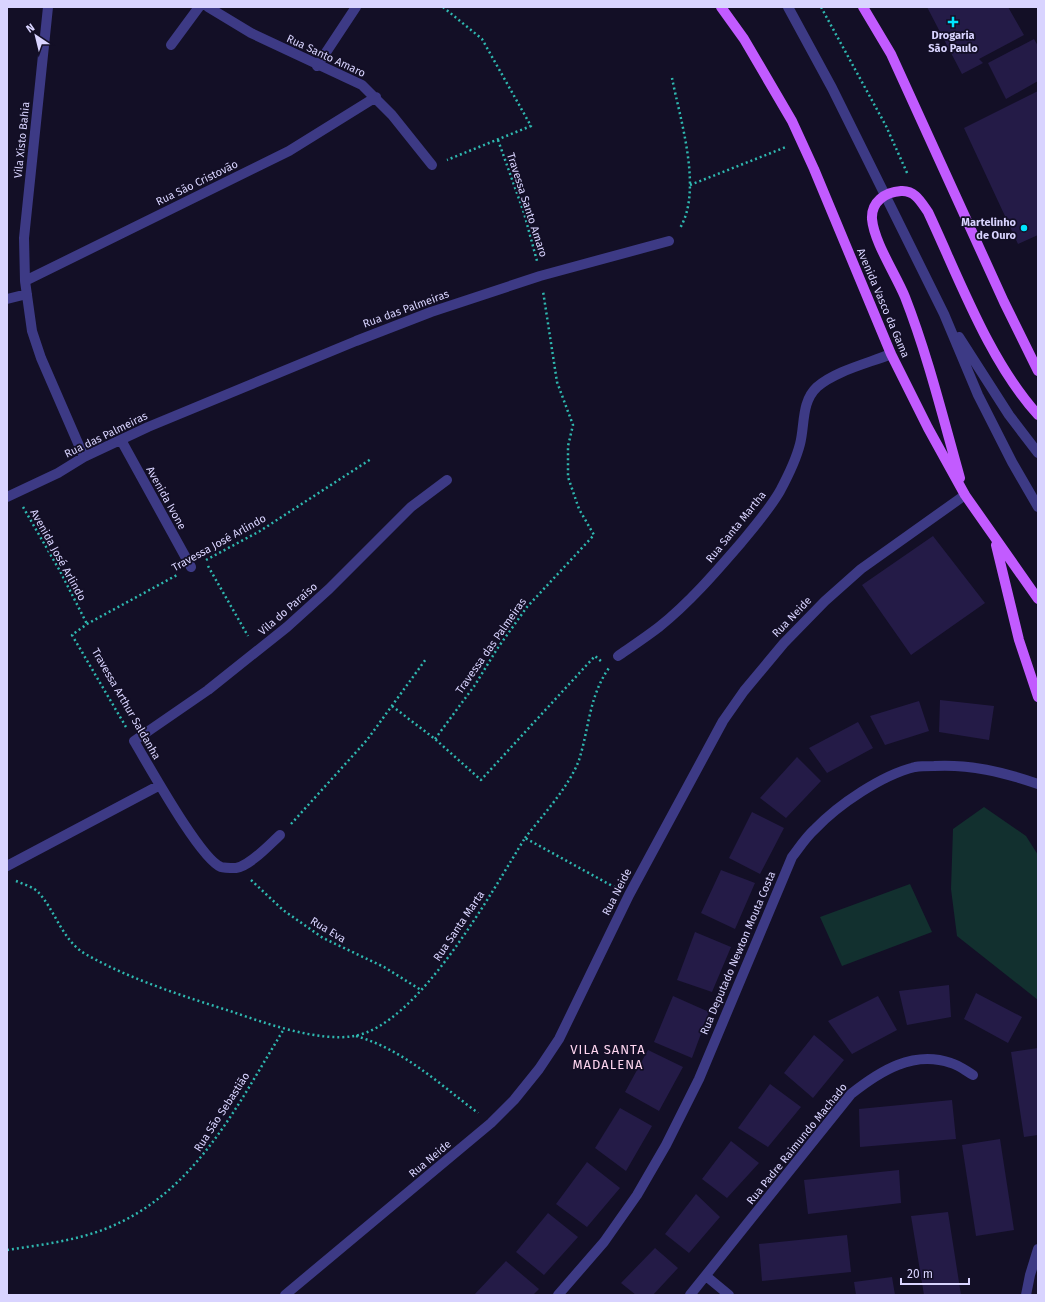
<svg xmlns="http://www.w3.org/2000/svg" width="1045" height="1302" font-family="'Fira Sans',sans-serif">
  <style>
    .green { fill: #12302f }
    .building { fill: #241b47 }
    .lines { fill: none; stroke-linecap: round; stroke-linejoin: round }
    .path { stroke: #2fb8b0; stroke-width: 2.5; stroke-dasharray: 2 3; stroke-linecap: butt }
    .service { stroke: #3d3a85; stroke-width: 10 }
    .minor { stroke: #3d3a85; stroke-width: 10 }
    .primary { stroke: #c25bff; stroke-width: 10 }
    .poi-dot { fill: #00e5ff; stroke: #130f26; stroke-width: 1.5 }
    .labels { text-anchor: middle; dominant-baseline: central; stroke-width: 3.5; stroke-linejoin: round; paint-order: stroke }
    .poi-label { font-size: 11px; font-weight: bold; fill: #d9d4ff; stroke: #130f26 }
    .street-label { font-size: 11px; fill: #d9d4ff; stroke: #130f26 }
    .quarter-label { font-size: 13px; letter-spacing: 1px; fill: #ffd6f0; stroke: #130f26 }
  </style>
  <rect width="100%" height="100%" fill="#130f26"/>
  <path class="green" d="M984 807 1026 836 1038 855V1000L957 936 951 889 953 829Z
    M910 884 932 932 842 966 820 917Z"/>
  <path class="building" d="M927 7H1008L1024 35 979 59 983 63 962 74Z
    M1034 39 1038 46V81L1006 99 988 63Z
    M1038 91V235L1018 244 964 128Z
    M933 536 985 603 911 655 862 585Z
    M940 700 994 706 989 740 939 732Z
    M919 701 929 731 885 745 870 716Z
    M858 722 873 748 827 773 809 748Z
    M797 757 821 781 786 818 760 798Z
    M752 812 784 828 760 874 729 858Z
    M721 870 755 883 735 929 701 913Z
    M695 932 731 947 712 992 677 980Z
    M949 985 951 1017 907 1025 899 991Z
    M976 993 1022 1017 1008 1043 964 1019Z
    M673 996 709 1012 692 1058 654 1042Z
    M878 996 897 1030 852 1054 828 1021Z
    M814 1035 844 1060 813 1098 784 1073Z
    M1038 1048V1135L1024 1137 1011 1052Z
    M648 1050 683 1067 659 1111 625 1092Z
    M770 1084 801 1107 768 1147 738 1128Z
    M952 1100 956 1139 860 1147 859 1109Z
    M620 1108 652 1126 626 1171 595 1148Z
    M1000 1139 1014 1230 976 1236 962 1145Z
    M731 1141 759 1163 727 1198 702 1179Z
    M587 1162 620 1188 587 1227 556 1204Z
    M899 1170 901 1203 808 1214 804 1180Z
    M696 1194 720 1217 689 1253 665 1234Z
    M948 1212 961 1295H924L911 1216Z
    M548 1213 578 1237 544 1275 516 1252Z
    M847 1235 851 1272 762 1281 759 1244Z
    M655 1248 678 1268 653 1295H636L621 1283Z
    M506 1261 539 1289 533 1295H474Z
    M892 1277 895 1295H856L854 1282Z"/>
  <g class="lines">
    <path class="path" d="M443 7 482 39 531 126 447 160
      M821 7 886 126 908 175
      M672 78C680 119 703 190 680 228
      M498 140 524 213 537 261
      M690 185 786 147
      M23 507 60 571 87 624
      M206 560 260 531 371 459
      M208 566 248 636
      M392 706 435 739 481 780 595 656 602 662
      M126 727 72 635 87 624 177 575
      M435 739 475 685 497 649 527 607 594 535 579 509 568 477V446L573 425 557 382 543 291
      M291 824 367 740 426 659
      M525 838C542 816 569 787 579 760 589 729 589 696 609 668
      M251 880 283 910 323 938 384 967 421 990
      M16 881C23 884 34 887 39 893 56 912 63 942 87 955 132 980 183 996 233 1012 267 1024 319 1042 354 1036 419 1025 492 891 525 838L616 888
      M356 1036C404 1050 438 1083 478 1113
      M7 1250C40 1245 74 1241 105 1229 195 1194 236 1107 284 1029"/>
    <path class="service" d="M788 7 832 88 944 314 978 395 1012 462 1038 507
      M317 66 356 7
      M959 337 1009 415 1038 453"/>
    <path class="minor" d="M48 7 24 238 25 281 32 331 41 358 84 457
      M208 7 251 33 362 85 392 115 432 165
      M171 45 199 7
      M25 281 289 151 376 97
      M7 299 27 294
      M121 440 191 567
      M7 497 58 473 84 457 148 427 356 341 431 312 540 276 669 241
      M618 656C631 647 646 637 659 627 689 603 715 573 740 544 754 527 769 510 780 491 788 476 796 460 800 444 805 425 801 402 817 387 835 371 869 363 891 354
      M280 835C270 844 250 866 236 868 233 868 224 868 221 867 200 859 148 764 134 741L208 690 287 627 329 589 411 507 447 480
      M7 866 160 785
      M706 1276 729 1295
      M285 1295 491 1123 514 1100 539 1069 559 1039 629 895 723 721 744 691 784 643 825 601 861 569 965 495
      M558 1295 604 1242 637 1195 666 1145 699 1079 792 857C799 848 806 837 815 829 839 804 882 775 915 767 921 766 928 766 934 766 970 764 1003 772 1038 784
      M690 1295 851 1094C880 1071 913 1050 951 1063 959 1065 966 1071 973 1075
      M1026 1295 1030 1275 1038 1249"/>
    <path class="primary" d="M721 7 744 39 792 121 814 169 891 354 928 428 965 495 1038 599
      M863 7 891 54 1004 302 1038 371
      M960 478C943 418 928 356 905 297 896 275 874 242 872 219 871 202 885 192 901 191 915 190 921 202 928 212 959 278 989 361 1038 415
      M996 545 1019 640 1038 697"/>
  </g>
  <g class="poi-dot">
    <path d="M951 16h4v4h4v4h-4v4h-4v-4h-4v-4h4z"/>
    <circle cx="1024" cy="228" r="4"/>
  </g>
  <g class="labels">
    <g class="poi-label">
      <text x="953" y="35">Drogaria<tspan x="953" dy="13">São Paulo</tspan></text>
      <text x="1016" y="222" text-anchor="end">Martelinho<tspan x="1016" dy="13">de Ouro</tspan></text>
    </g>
    <g class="street-label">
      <text transform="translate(326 56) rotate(25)">Rua Santo Amaro</text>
      <text transform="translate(22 140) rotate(-84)">Vila Xisto Bahia</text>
      <text transform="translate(197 183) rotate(-26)">Rua São Cristovão</text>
      <text transform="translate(527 205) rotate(72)">Travessa Santo Amaro</text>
      <text transform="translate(883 303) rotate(67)">Avenida Vasco da Gama</text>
      <text transform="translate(406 309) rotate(-20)">Rua das Palmeiras</text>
      <text transform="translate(106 435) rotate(-26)">Rua das Palmeiras</text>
      <text transform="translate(166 498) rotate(61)">Avenida Ivone</text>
      <text transform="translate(736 527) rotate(-51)">Rua Santa Martha</text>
      <text transform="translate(219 543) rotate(-29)">Travessa José Arlindo</text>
      <text transform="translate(58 555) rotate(61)">Avenida José Arlindo</text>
      <text transform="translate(288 609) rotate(-41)">Vila do Paraíso</text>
      <text transform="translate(792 617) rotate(-46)">Rua Neide</text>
      <text transform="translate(491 646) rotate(-55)">Travessa das Palmeiras</text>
      <text transform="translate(126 704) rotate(60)">Travessa Arthur Saldanha</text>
      <text transform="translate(617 892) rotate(-63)">Rua Neide</text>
      <text transform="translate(459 926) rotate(-56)">Rua Santa Marta</text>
      <text transform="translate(328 930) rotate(31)">Rua Eva</text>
      <text transform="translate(738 953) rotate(-67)">Rua Deputado Newton Mouta Costa</text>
      <text transform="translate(222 1112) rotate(-57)">Rua São Sebastião</text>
      <text transform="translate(797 1144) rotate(-51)">Rua Padre Raimundo Machado</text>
      <text transform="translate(430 1159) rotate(-40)">Rua Neide</text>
    </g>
    <g class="quarter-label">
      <text x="608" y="1049">VILA SANTA<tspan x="608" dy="15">MADALENA</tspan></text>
    </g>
  </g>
  <rect width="1045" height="1302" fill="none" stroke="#d9d4ff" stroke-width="16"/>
  <g transform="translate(36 36) rotate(325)" stroke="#130f26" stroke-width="3" paint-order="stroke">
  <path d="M0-3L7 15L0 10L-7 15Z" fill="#d9d4ff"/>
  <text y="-6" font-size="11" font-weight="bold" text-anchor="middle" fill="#d9d4ff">N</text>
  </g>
  <path d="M901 1278v6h68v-6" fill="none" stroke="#d9d4ff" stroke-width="2"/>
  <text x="907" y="1278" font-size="12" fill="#d9d4ff" stroke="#130f26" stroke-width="3" paint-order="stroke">20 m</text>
</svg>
